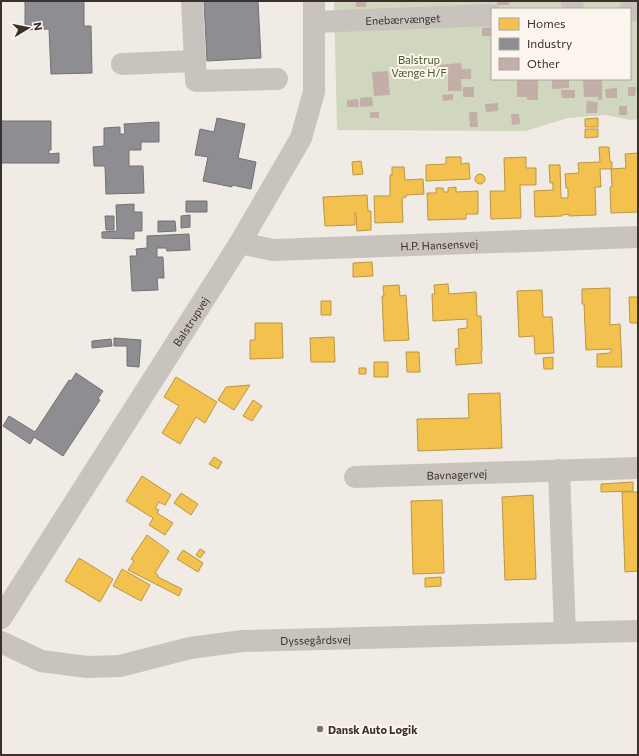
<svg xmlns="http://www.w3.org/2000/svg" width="639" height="756" font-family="Commissioner,sans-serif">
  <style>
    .green { fill: #d1d6bf; fill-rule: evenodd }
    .homes { fill: #f2c14e; stroke: #bb9644 }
    .industry { fill: #8d8d92; stroke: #747173 }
    .building { fill: #c3afa7 }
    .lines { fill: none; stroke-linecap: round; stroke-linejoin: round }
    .minor { stroke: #c9c3be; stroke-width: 22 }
    .poi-dot { fill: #7a716c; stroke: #fbf5ee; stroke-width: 1.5 }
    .labels { text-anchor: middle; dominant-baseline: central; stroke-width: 4; stroke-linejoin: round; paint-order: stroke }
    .street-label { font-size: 11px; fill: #3b302b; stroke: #fbf5ee }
    .park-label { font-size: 11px; fill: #4a5a2e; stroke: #fbf5ee }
    .poi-label { font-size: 11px; font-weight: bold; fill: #3b302b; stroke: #fbf5ee; text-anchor: start }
  </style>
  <rect width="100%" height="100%" fill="#f0ebe5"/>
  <path class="green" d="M334 1H638V119L630 120 606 115 568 118 525 131 337 130ZM492 9H630V79H492Z"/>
  <path class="homes" d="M598 118V127H585V119Z
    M585 129H598V137L585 138Z
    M599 147H609L610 162H612V169H600L601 187H595L596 215 569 216V214L562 215V216L535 217 534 191 553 190V183H550L549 165H560L561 198H568V188H566L565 174 579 173 578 163 600 162Z
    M638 153V212L611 213 610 187H612L611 169 626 168 625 154Z
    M446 157H461V164L469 163 470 179 426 181V165L446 164Z
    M526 157V168H536V185H520L521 218 491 219 490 191H505L504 158Z
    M361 161 363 174 353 175 352 162Z
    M392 167H404L405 180 423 179 424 194 406 195V197L402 198 403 222 375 223 374 196H390V175H392Z
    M475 179a5 5 0 1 1 10 0a5 5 0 1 1-10 0Z
    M456 187V192L478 191V214H466V219L428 220 427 193H436V188H443L444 192H448V188Z
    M367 195 368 211H371V230L357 231 356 213H355V225L325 226 323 197Z
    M372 262 373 276 353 277V263Z
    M448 284 449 294 476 292 477 316H481L482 351H481L482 363 456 365 455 349 459 348 458 329 467 328V319L433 321 432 294H435L434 285Z
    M399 285 400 296 406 295 409 340 384 341 382 296H384L383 286Z
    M610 288V325L620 324 622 367H597V354L611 353V349L586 350 584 304H582V289Z
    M542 290 543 317H552L554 353 535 354 534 336 519 337 517 291Z
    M629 297H638V323H630Z
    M321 301H331V315H321Z
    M255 323H282L283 358 250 359V340H255Z
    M334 337 335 362H311L310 338Z
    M406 352H419L420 372H407Z
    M553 357V369H544L543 358Z
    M374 362H388V377H374Z
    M359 368H366V374H359Z
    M176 377 217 402 205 423 196 417 180 444 162 433 179 406 164 397Z
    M250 385 234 410 218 400 226 387Z
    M500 393 502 448 418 451 417 419 469 418 468 394Z
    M253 400 262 406 252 421 243 416Z
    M214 457 222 462 218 469 209 464Z
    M142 476 171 495 165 505 159 502 155 508 159 510 157 513 173 523 165 535 149 525 153 518 151 516V517L126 501Z
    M633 482V491L601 492V484Z
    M622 492H638V571L625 572Z
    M181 493 198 504 191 515 174 503Z
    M533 495 536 579 505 580 502 497Z
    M442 500 444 573 413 574 411 501Z
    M147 535 169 551 155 573 158 575V577L182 589 179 596 128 570 134 561 131 559Z
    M200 549 205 552 200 558 196 555Z
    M183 550 203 563 198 572 177 559Z
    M79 558 113 579 100 602 65 581Z
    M122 569 150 585 141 601 113 586Z
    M441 577V586L425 587V578Z"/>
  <path class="industry" d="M25 1H84V26H91L92 73 51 74 49 29 25 30Z
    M204 1H258L261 58 207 61Z
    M217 118 245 124 238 158 256 162 251 189 232 185V187L203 181 208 157 195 155 200 129 214 132Z
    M1 121H51V150H49V154L59 153V163H1Z
    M159 122V142H141V150H129V166H143L144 193 106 194 105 166H94L93 147 104 146V128L120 127V134H125L124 124Z
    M186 201H207V212H186Z
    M134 204V212H142V231H134V239L102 238V232L117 231 116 205Z
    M190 215V227L181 228V216Z
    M105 216H114V230H106Z
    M158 221H175L176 231 158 232Z
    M189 234 190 250 167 251 166 248H157V257H163L164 278H157L158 290 132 291 130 256H137L136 249 147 248V236Z
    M114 338 141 340 139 367 127 366V346H114Z
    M111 339 112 346 92 348V341Z
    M76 373 103 391 98 399 100 400 63 456 34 437 30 444 3 426 9 416 35 432 69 380 71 381Z"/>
  <path class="building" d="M356 1H366V7H356Z
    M497 1H509V5H497Z
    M492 27V36H482V28Z
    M461 63 462 69H471V79H461L462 91H448V74H437V65Z
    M388 71 390 95 374 96 372 72Z
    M517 79H538V100H527V97H517Z
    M552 79H569V88L552 89Z
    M583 79H602V100H598V97H584Z
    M463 87H474V97H463Z
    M628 87H636L635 96H628Z
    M617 88V98H606L605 89Z
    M561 90H575V98H562Z
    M453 94V100L443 101 442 95Z
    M372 97 373 106 360 107V98Z
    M358 99 359 107H347V100Z
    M587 101 598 102 597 113H586Z
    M498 103V111L486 112 485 104Z
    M619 106H627V115H619Z
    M370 112H379V118H370Z
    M469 112H477L478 127H470Z
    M511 114H519L520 124 512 125Z"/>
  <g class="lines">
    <g class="minor">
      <path d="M192 1 196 81 277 79"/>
      <path d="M572 1 573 9"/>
      <path d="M630 10H638"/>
      <path id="s1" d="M314 22 492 15"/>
      <path d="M122 64 195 61"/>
      <path id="s2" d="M240 243 273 250 638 237"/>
      <path d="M559 470 565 633"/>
      <path id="s3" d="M355 477 638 468"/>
      <path id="s4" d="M1 618 240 243 301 138 314 92V1"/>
      <path id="s5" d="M1 642 41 661 87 667 120 666 190 648 243 641 638 631"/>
    </g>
  </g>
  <circle class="poi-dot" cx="320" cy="729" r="4"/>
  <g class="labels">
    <g class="street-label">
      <text stroke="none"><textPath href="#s1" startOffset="89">Enebærvænget</textPath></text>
      <text stroke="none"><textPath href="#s2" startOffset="200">H.P. Hansensvej</textPath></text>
      <text stroke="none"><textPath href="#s4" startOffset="352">Balstrupvej</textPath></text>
      <text stroke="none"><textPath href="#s3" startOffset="102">Bavnagervej</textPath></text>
      <text stroke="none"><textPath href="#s5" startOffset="322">Dyssegårdsvej</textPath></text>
    </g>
    <g class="park-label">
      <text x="419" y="59">Balstrup<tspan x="419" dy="13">Vænge H/F</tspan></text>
    </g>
    <g class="poi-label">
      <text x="328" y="729">Dansk Auto Logik</text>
    </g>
  </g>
  <rect width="639" height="756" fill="none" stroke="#3b302b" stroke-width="4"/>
  <rect x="491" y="8" width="140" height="72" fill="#fbf5ee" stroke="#aea6a0"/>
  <rect x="499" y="18" width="20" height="12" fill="#f2c14e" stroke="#aea6a0"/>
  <text x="527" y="28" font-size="12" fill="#3b302b">Homes</text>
  <rect x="499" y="38" width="20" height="12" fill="#8d8d92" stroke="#aea6a0"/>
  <text x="527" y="48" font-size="12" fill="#3b302b">Industry</text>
  <rect x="499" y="58" width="20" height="12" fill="#c3afa7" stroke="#aea6a0"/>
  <text x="527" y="68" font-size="12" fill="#3b302b">Other</text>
  <g transform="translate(28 28) rotate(80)" stroke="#fbf5ee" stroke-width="3" paint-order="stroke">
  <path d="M0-3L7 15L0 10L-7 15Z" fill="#3b302b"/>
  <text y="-6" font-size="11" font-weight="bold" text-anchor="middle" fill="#3b302b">N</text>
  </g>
</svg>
